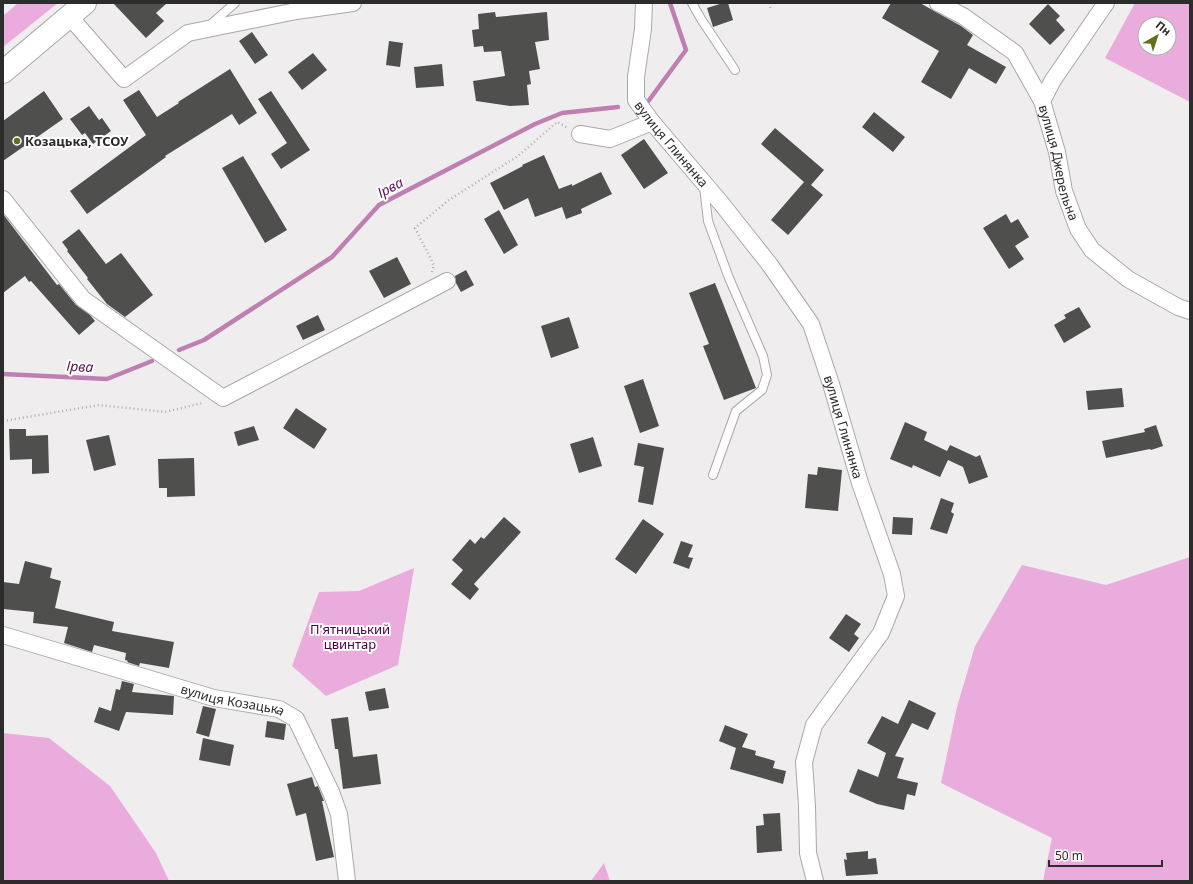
<svg xmlns="http://www.w3.org/2000/svg" width="1193" height="884" font-family="'Noto Sans',sans-serif">
  <style>
    .green { fill: #eaacdc; fill-rule: evenodd }
    .lines { fill: none; stroke-linecap: round; stroke-linejoin: round }
    .stream { stroke: #bd80b1; stroke-width: 4.5 }
    .building { fill: #4f504d }
    .lane-casing { stroke: #aaa7a9; stroke-width: 10 }
    .street-casing { stroke: #aaa7a9; stroke-width: 18 }
    .secondary-casing { stroke: #aaa7a9; stroke-width: 24 }
    .path { stroke: #aeacad; stroke-width: 2.5; stroke-dasharray: 1 3; stroke-linecap: butt }
    .lane { stroke: #fff; stroke-width: 8 }
    .street { stroke: #fff; stroke-width: 16 }
    .secondary { stroke: #fff; stroke-width: 22 }
    .poi-dot { fill: #60701d; stroke: #fff; stroke-width: 1.5 }
    .labels { text-anchor: middle; dominant-baseline: central; stroke-width: 4; stroke-linejoin: round; paint-order: stroke }
    .poi-label { font-size: 13px; font-weight: bold; fill: #2d2c2d; stroke: #fff; text-anchor: start }
    .street-label { font-size: 13px; fill: #2d2c2d; stroke: #fff }
    .park-label { font-size: 13px; fill: #4d0044; stroke: #fff }
    .water-label { font-size: 14px; font-style: italic; fill: #5f1554; stroke: #fff }
  </style>
  <rect width="100%" height="100%" fill="#f0edef"/>
  <path class="green" d="M18 3H58L3 47V16Z
    M1135 3H1190V102L1105 58ZM1145 24H1169V48H1145Z
    M1190 557V881H1043L1052 838 941 783 957 707 975 646 1022 565 1106 585Z
    M414 568 398 665 326 696 292 666 319 592 359 591Z
    M3 733 49 738 110 786 156 853 169 881H3Z
    M604 863 610 881H591Z"/>
  <g class="lines">
    <path class="stream" d="M647 103 686 50 670 3
      M179 350 204 340 332 257 379 205 535 124 562 113 618 107
      M3 374 107 379 152 361"/>
  </g>
  <path class="building" d="M113 3H167L156 13 164 21 146 38Z
    M723 3H728L733 20 713 27 707 8Z
    M891 3H920L961 26 973 35 967 45 1006 67 996 84 969 68 951 99 921 82 939 51 882 18Z
    M1048 4 1060 16 1056 20 1065 30 1050 45 1029 24Z
    M495 12 496 17 547 12 549 40 535 42 540 69 529 71 531 84 527 85 529 105 510 106 476 101 473 81 505 76 501 51 484 52 483 46 474 47 472 30 479 29 478 14Z
    M252 32 268 55 255 64 239 41Z
    M389 41 403 43 400 67 386 65Z
    M313 53 327 70 302 90 288 72Z
    M442 64 444 86 416 88 414 67Z
    M230 69 257 113 239 125 232 114 165 156 166 157 87 214 70 191 146 135 123 100 139 90 157 117 179 103 178 102Z
    M44 91 63 119 3 161V121Z
    M271 91 310 150 281 169 271 154 287 143 258 99Z
    M89 106 99 120 102 118 111 131 93 144 85 133 82 135 70 119Z
    M874 112 905 137 893 152 862 127Z
    M775 128 824 170 811 185 823 195 788 235 771 220 804 182 761 144Z
    M644 139 668 173 644 189 621 155Z
    M544 155 559 189 572 184V186L601 172 612 194 581 209 582 213 566 219 562 207 535 217 528 198 504 210 490 183 523 166 522 165Z
    M243 156 287 230 265 243 222 168Z
    M499 210 518 245 504 254 484 219Z
    M3 214 57 285 59 284 76 305 90 315 95 321 79 335 31 281 29 282 25 276 3 293Z
    M1006 214 1011 223 1018 219 1029 237 1015 246 1024 259 1009 269 983 228Z
    M79 229 106 264 121 253 153 295 125 317 107 304 87 279 88 278 67 251 68 250 62 242Z
    M397 257 411 284 384 298 369 271Z
    M466 270 474 285 461 292 456 283 455 276Z
    M715 283 756 388 724 400 703 346 709 344 689 293Z
    M1079 307 1091 327 1064 343 1054 325 1066 318 1064 315Z
    M318 315 325 330 303 340 296 326Z
    M569 317 579 348 551 358 541 326Z
    M643 379 659 426 640 433 624 386Z
    M1122 388 1124 407 1088 410 1086 391Z
    M296 408 327 429 314 449 283 428Z
    M905 422 927 432 924 440 947 451 950 445 976 457 980 455 988 477 969 484 963 467 948 460 940 477 913 465 912 468 890 459Z
    M1156 425 1163 446 1151 450 1150 449 1106 458 1102 441 1145 432 1144 429Z
    M254 426 259 440 238 446 234 432Z
    M9 429H26V436L48 435 49 473 32 474V459L10 460Z
    M109 435 116 465 94 471 86 440Z
    M593 437 602 466 579 473 570 444Z
    M638 443 664 448 653 505 638 502 644 467 634 465Z
    M194 458 195 496 167 497V488H159L158 459Z
    M818 467 842 470 838 511 805 508 808 474 817 475Z
    M941 498 954 503 951 512 954 514 947 534 930 529Z
    M504 517 521 532 474 584 479 589 470 600 451 584 463 570 452 560 470 539 475 544 481 537 484 539Z
    M893 517 913 518 912 535 892 534Z
    M643 519 664 534 636 574 615 559Z
    M681 541 693 545 688 557 693 558 689 569 673 563Z
    M25 561 52 568 50 578 61 581 55 608 114 622 112 631 174 642 169 668 140 663 139 666 127 662 128 661 125 660 126 653 94 645 92 652 64 643 68 627 33 623 34 612 3 609V582L19 584Z
    M846 614 861 624 854 634 859 638 849 652 829 638Z
    M122 681 134 684 132 692 174 696 173 715 126 712 119 731 94 722 99 707 111 711 116 689 120 690Z
    M385 688 389 708 369 711 365 692Z
    M909 700 936 713 928 730 912 723 895 756 904 758 897 778 918 783 915 796 907 794 904 810 877 804 849 792 858 769 878 777 886 753 867 743 882 716 898 724Z
    M203 706 216 709 209 737 196 733Z
    M348 717 353 757 377 754 381 784 343 789 338 749H335L331 719Z
    M267 721 286 724 284 740 265 737Z
    M725 725 748 734 742 747 756 751 755 755 775 761 773 768 786 771 783 784 730 769 736 748 719 741Z
    M203 738 234 745 230 766 199 760Z
    M312 777 315 787 318 786 324 801H322L334 857 316 861 306 813 296 816 287 784Z
    M780 813 782 851 757 853 756 826 764 825 763 814Z
    M868 851V859L876 858 878 874 846 876 844 859 847 860 846 853Z"/>
  <g class="lines">
    <g class="lane-casing">
      <path id="lane" d="M692 3 701 19 735 70
        M210 25 235 3
        M704 187 708 221 729 278 763 356 767 375 762 390 736 411 713 475"/>
    </g>
    <g class="street-casing">
      <g id="street">
        <path id="s1" d="M644 3 643 29 636 77V100L652 122 721 203 770 265 811 324 831 384 860 483 892 574 896 596 881 633 814 725 804 762 807 806 808 853 815 881"/>
        <path id="s2" d="M938 3 963 16 1015 53 1042 101 1057 152 1064 191 1078 229 1092 250 1128 279 1178 307 1190 311"/>
        <path d="M70 17 124 79 188 33 296 11 353 3"/>
        <path d="M1042 101 1053 80 1106 3"/>
        <path d="M580 134 610 139 652 122"/>
        <path d="M3 199 83 299 223 398 447 281"/>
        <path id="s3" d="M3 635 214 698 279 709 296 719 331 792 339 814 347 881"/>
      </g>
    </g>
    <g class="secondary-casing">
      <path id="secondary" d="M3 72 85 3"/>
    </g>
    <path class="path" d="M769 3 771 9
      M432 272 434 265 415 228 449 200 518 156 557 122 568 128
      M3 421 99 405 165 412 203 403"/>
    <use href="#lane" class="lane"/>
    <use href="#street" class="street"/>
    <use href="#secondary" class="secondary"/>
  </g>
  <circle class="poi-dot" cx="17" cy="141" r="4"/>
  <g class="labels">
    <g class="poi-label">
      <text x="25" y="141">Козацька, ТСОУ</text>
    </g>
    <g class="street-label">
      <text stroke="none"><textPath href="#s1" startOffset="154">вулиця Глинянка</textPath></text>
      <text stroke="none"><textPath href="#s2" startOffset="211">вулиця Джерельна</textPath></text>
      <text stroke="none"><textPath href="#s1" startOffset="490">вулиця Глинянка</textPath></text>
      <text stroke="none"><textPath href="#s3" startOffset="239">вулиця Козацька</textPath></text>
    </g>
    <g class="park-label">
      <text x="350" y="629">П'ятницький<tspan x="350" dy="15">цвинтар</tspan></text>
    </g>
    <g class="water-label">
      <text transform="translate(390 187) rotate(-28)">Ірва</text>
      <text transform="translate(80 366) rotate(3)">Ірва</text>
    </g>
  </g>
  <rect width="1193" height="884" fill="none" stroke="#2d2c2d" stroke-width="8"/>
  <g transform="translate(1157 36) rotate(39)"><circle r="19" fill="#ffffff" stroke="#ababab"/>
  <path d="M0-3L7 15L0 10L-7 15Z" fill="#60701d"/>
  <text y="-6" font-size="11" font-weight="bold" text-anchor="middle" fill="#2d2c2d">Пн</text>
  </g>
  <path d="M1049 860v6h113v-6" fill="none" stroke="#2d2c2d" stroke-width="2"/>
  <text x="1055" y="860" font-size="12" fill="#2d2c2d" stroke="#ffffff" stroke-width="3" paint-order="stroke">50 m</text>
</svg>
